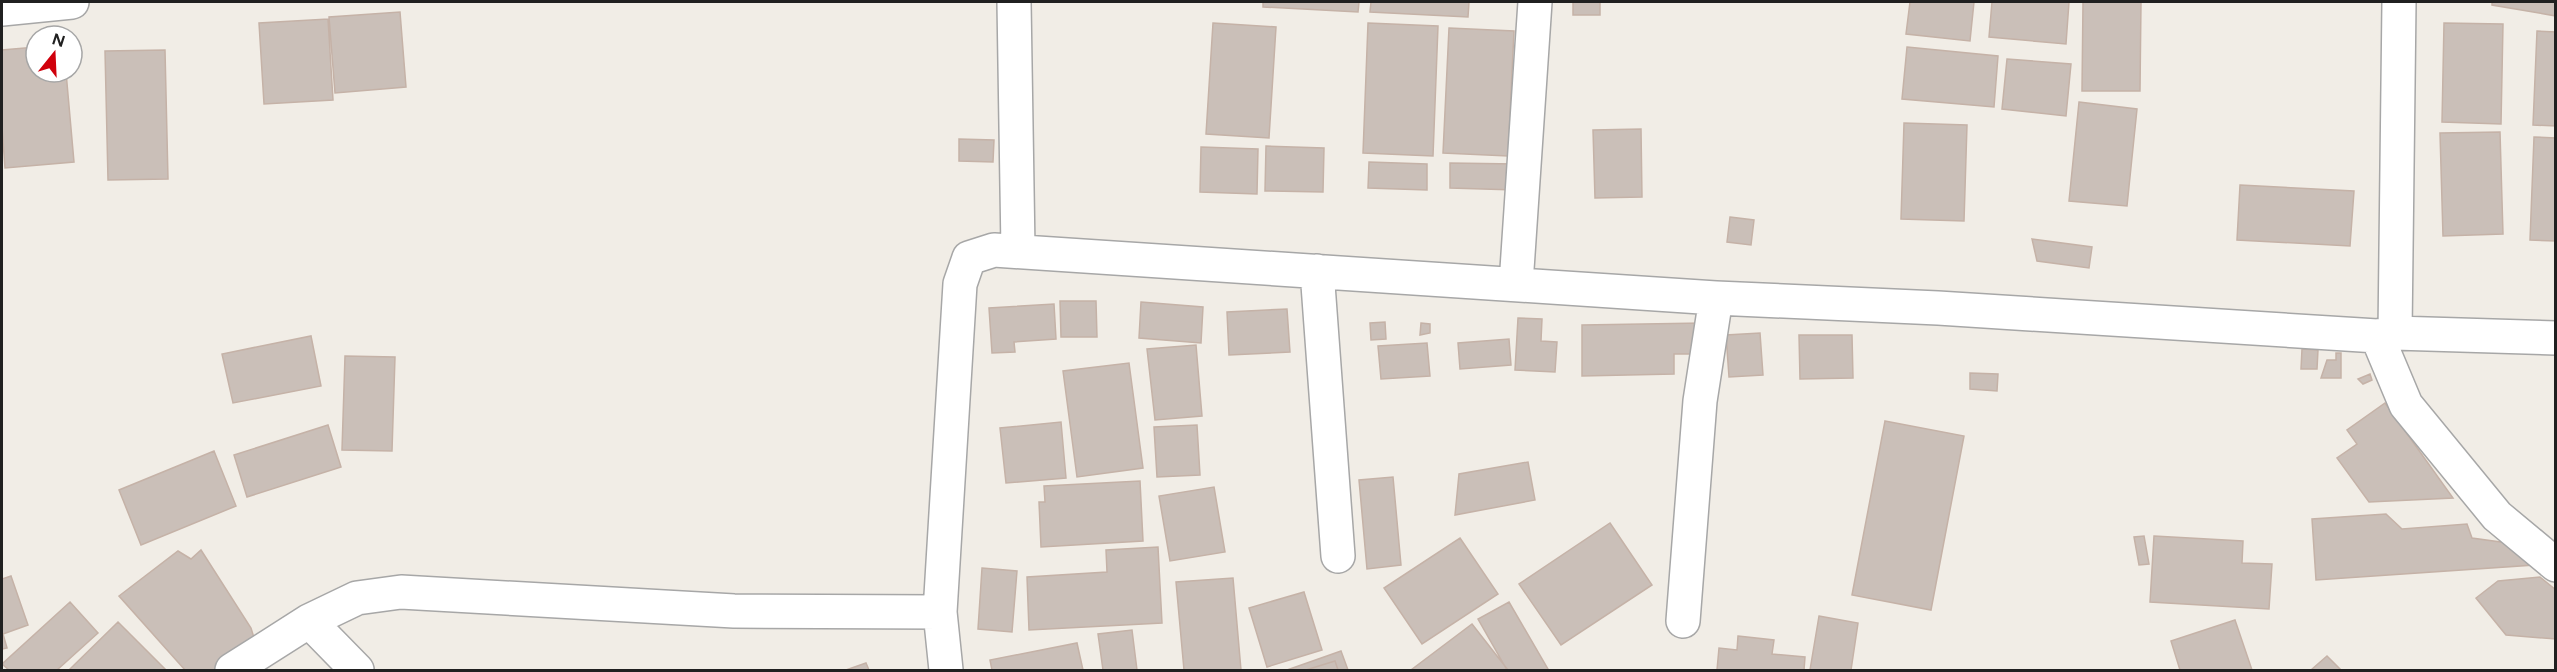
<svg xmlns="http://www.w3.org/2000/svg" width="2557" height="672" font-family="Figtree,sans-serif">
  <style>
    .building { fill: #cabfb8; stroke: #c5b2a7; stroke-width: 1.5 }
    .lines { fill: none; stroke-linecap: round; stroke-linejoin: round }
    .minor-casing { stroke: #a7a7a7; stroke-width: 36 }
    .minor { stroke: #fff; stroke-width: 33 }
  </style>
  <rect width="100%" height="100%" fill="#f1ede6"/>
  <path class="building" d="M1263 2H1359L1358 12 1263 7Z
    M1371 2H1469L1468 17 1370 12Z
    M1573 2H1600V15H1573Z
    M1910 2H1974L1970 41 1906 34Z
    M1992 2H2069L2066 44 1989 37Z
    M2083 2H2141L2140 91H2082Z
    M2492 2H2556V16L2492 5Z
    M400 12 406 87 335 93 329 17Z
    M328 19 333 100 264 104 259 23Z
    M1213 23 1276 27 1269 138 1206 134Z
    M1368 23 1438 26 1433 156 1363 153Z
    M2444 23 2503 24 2501 124 2442 122Z
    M1449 28 1514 31 1508 156 1443 153Z
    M2537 31 2556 32V126L2533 125Z
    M36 47V72H66L74 162 5 168 2 127V50Z
    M1907 47 1998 56 1994 107 1902 99Z
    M165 50 168 179 108 180 105 51Z
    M2007 59 2071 64 2066 116 2002 109Z
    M2079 102 2137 109 2127 206 2069 201Z
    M1904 123 1967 125 1964 221 1901 219Z
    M1641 129 1642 197 1595 198 1593 130Z
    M2500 132 2503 234 2443 236 2440 133Z
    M2534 137 2556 138V241L2530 240Z
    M959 139 994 140 993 162 959 161Z
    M1266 146 1324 148 1323 192 1265 191Z
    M1201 147 1258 149 1257 194 1200 192Z
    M1369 162 1427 164V190L1368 188Z
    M1450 163 1516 164 1515 190 1450 188Z
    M2240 185 2354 191 2350 246 2237 240Z
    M1730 217 1754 220 1751 245 1727 242Z
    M2032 239 2092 247 2089 268 2037 261Z
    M1060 301H1096L1097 337H1061Z
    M1141 302 1203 307 1201 343 1139 338Z
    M1054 304 1056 339 1014 342 1015 352 992 353 989 308Z
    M1287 309 1290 352 1229 355 1227 312Z
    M1518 318 1542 319 1541 341 1557 342 1555 372 1515 370Z
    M1385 322 1386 339 1371 340 1370 323Z
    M1421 323 1430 324V333L1420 335Z
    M1703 323V354H1674V374L1582 376V325Z
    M1760 333 1763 375 1729 377 1726 335Z
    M1799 335H1852L1853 378 1800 379Z
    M311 336 321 386 233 403 222 354Z
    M1509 339 1511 365 1460 369 1458 343Z
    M1427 343 1430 376 1381 379 1378 346Z
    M1196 345 1202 416 1155 420 1147 349Z
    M2302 349 2318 350 2317 369H2301Z
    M2336 353H2341V378H2321L2327 360H2336Z
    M345 356 395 357 392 451 342 450Z
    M1129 363 1143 468 1077 477 1063 371Z
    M1970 373 1998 374 1997 391 1970 389Z
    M2370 374 2372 380 2363 384 2358 379Z
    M2385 403 2453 498 2369 502 2337 458 2357 444 2347 430Z
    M1885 421 1964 436 1931 610 1852 595Z
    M1061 422 1066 478 1006 483 1000 428Z
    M328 425 341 467 247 497 234 455Z
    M1197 425 1200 475 1157 477 1154 427Z
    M214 451 236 506 141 545 119 490Z
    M1528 462 1535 500 1455 515 1459 474Z
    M1393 477 1401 565 1367 569 1359 480Z
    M1140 481 1143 541 1041 547 1039 502H1045L1044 486Z
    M1214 487 1225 552 1170 561 1159 496Z
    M2386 514 2402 529 2467 524 2472 538 2515 544 2534 565 2316 580 2312 519Z
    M1610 523 1652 585 1561 645 1519 584Z
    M2144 536 2149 564 2139 565 2134 537Z
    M2154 536 2243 541 2242 563 2272 564 2269 609 2150 602Z
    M1460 538 1498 594 1422 644 1384 588Z
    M1158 547 1162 623 1029 630 1027 577 1107 572 1106 550Z
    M201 550 251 628 255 641 217 670H185L119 596 178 551 191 559Z
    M982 568 1017 571 1012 632 978 629Z
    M11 576 28 625 3 634 7 648 2 649V579Z
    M2540 577 2556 590V639L2506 635 2476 598 2498 581Z
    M1233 578 1241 670H1184L1176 582Z
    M1304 592 1322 650 1267 667 1249 608Z
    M70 602 98 633 57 670H9L2 664Z
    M1509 602 1548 669 1545 670H1507L1478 619Z
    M1819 616 1858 623 1851 670H1810Z
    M2235 620 2252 670H2180L2171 641Z
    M118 622 166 670H69Z
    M1472 624 1508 670H1411Z
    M1132 630 1137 670H1103L1098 634Z
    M1738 636 1774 640 1772 654 1805 657 1804 670H1717L1719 648 1737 650Z
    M1077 643 1083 670H992L990 660Z
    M1341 651 1348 670H1287Z
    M2327 656 2341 670H2311Z
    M1335 661 1338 670H1306Z
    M866 663 869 670H846Z"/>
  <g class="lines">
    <g class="minor-casing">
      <path id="minor" d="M1014 2 1018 250
        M2 9 72 2
        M1317 271 1338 556
        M1516 284 1535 2
        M2395 333 2399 2
        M2377 336 2406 405 2497 516 2556 565
        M309 621 357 670
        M1683 621 1700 401 1716 298
        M232 670 309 621 357 598 401 592 734 611 940 612
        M946 670 940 612 960 284 969 258 994 250 1716 298 1938 308 2377 336 2395 333 2556 338"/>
    </g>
    <use href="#minor" class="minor"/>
  </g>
  <rect width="2557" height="672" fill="none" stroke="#202020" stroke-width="6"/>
  <g transform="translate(54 54) rotate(18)"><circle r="28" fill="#ffffff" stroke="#a6a6a6" stroke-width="1.5"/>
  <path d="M0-4.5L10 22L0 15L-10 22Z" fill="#d0000c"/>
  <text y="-9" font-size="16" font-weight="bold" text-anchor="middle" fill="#202020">N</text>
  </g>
</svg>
